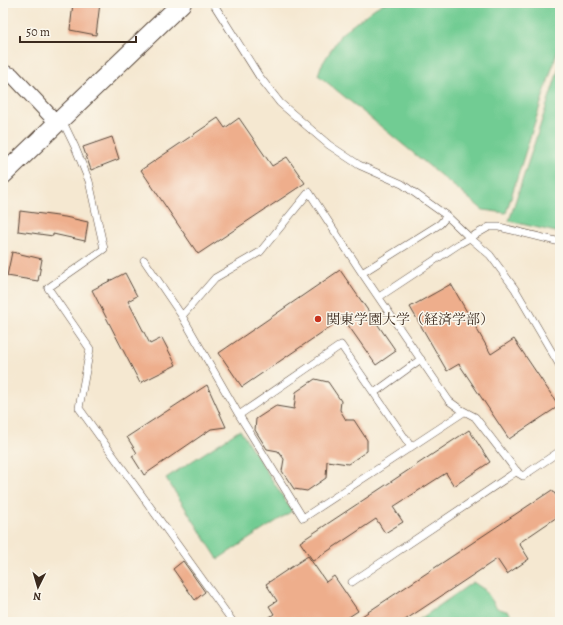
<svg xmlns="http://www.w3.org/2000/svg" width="563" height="625" font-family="Alegreya,'Noto Serif JP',serif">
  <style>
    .green { fill: #71cc93; stroke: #567b58 }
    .building { fill: #eeae8c }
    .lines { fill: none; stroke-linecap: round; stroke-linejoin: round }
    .service-casing { stroke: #574639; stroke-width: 8 }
    .minor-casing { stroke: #574639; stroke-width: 16 }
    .tertiary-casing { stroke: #574639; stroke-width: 20 }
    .service { stroke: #fff; stroke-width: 7 }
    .minor { stroke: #fff; stroke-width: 14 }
    .tertiary { stroke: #fff; stroke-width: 18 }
    .poi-dot { fill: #c8321e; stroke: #fbf7ec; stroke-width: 1.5 }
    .labels { text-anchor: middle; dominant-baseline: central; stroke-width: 3; stroke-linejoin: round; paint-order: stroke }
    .poi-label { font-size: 14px; fill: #3b2a1e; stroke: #fbf7ec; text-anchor: start }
  </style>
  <rect width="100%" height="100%" fill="#fbf7ec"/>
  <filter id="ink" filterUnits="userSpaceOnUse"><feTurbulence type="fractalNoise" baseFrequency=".025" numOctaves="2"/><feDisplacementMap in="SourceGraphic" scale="8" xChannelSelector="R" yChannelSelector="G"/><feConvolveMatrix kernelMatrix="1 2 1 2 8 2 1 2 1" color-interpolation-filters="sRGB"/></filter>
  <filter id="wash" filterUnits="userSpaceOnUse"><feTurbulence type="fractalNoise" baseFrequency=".012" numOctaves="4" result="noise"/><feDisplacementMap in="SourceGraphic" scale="16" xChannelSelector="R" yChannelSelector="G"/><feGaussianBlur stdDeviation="0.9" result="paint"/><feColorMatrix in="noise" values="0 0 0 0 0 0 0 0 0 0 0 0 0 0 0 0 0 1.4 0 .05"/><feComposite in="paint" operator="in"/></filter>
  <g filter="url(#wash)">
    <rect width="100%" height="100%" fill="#f5e8d1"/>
    <path class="green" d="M384 3H560V43L506 213 483 210 318 75 321 66 341 34 375 8Z
      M560 65V233L509 221Z
      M240 430 292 511 218 559 166 478Z
      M473 582 485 590 497 608 509 612 515 622H416Z"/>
    <g id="blocks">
      <path class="building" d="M73 3H100L96 35 70 30Z
        M218 118 225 128 239 118 272 166 287 157 305 183 198 254 141 170Z
        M112 137 119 159 91 170 83 147Z
        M20 211 65 217 88 222 85 241 53 234V236L18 231Z
        M12 252 42 259 38 281 7 276Z
        M340 270 396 351 376 365 343 318 242 387 219 353Z
        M125 273 137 296 128 301 150 344 162 338 176 365 140 383 92 290Z
        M451 284 491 354 514 339 559 406 509 439 459 364 447 371 410 307Z
        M315 379 328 382 341 401 340 410 346 420H354L367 440V451L348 464 327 461 326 478 307 491 294 489 282 471 284 459 278 451 267 449 255 430 256 419 276 406 294 409 296 392Z
        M207 385 226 427 211 429 144 475 132 456 137 453 127 437Z
        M469 430 490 462 454 486 446 473 393 507 403 522 385 533 376 519 313 561 300 542Z
        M552 490 560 501V515L519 543 529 559 507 574 497 559 402 622H353Z
        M308 556 326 582 334 576 358 611 341 622H262L274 614 269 606 277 601 266 584Z
        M183 561 205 592 195 600 173 569Z"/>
    </g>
  </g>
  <g filter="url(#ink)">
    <use href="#blocks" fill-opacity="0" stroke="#574639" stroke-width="1"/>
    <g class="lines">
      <g class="service-casing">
        <path id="service" d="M213 3 259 76 280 103 329 145 359 165 402 184 447 216 470 238 490 255 515 289 560 366
          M62 120 75 147 89 181 104 249 48 288 90 349 79 408 233 622
          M144 260 182 316
          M362 273 440 224 447 216
          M379 297 459 244 489 227H499L560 242
          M374 393 421 359
          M239 415 182 316 215 278 260 252 309 192 362 273 449 401 460 409 475 417 518 473 523 476 560 451
          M411 447 341 345 239 415 303 518 464 412
          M352 582 517 471"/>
      </g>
      <g class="minor-casing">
        <path id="minor" d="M3 72 12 75 57 123"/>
      </g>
      <g class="tertiary-casing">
        <path id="tertiary" d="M3 175 182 3"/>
      </g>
      <use href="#service" class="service"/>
      <use href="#minor" class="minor"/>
      <use href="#tertiary" class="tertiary"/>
    </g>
  </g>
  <circle class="poi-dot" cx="318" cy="319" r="4"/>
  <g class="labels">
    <g class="poi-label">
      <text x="326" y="319">関東学園大学（経済学部）</text>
    </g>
  </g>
  <rect width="563" height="625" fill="none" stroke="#fbf7ec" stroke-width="16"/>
  <g transform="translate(38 587) rotate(185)" stroke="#fbf7ec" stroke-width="3" paint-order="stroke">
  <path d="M0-3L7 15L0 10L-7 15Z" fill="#3b2a1e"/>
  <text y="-6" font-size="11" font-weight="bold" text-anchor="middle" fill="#3b2a1e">N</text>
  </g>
  <path d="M20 36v6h116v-6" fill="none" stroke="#3b2a1e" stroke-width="2"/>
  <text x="26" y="36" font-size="12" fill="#3b2a1e" stroke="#fbf7ec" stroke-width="3" paint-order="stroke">50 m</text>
</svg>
